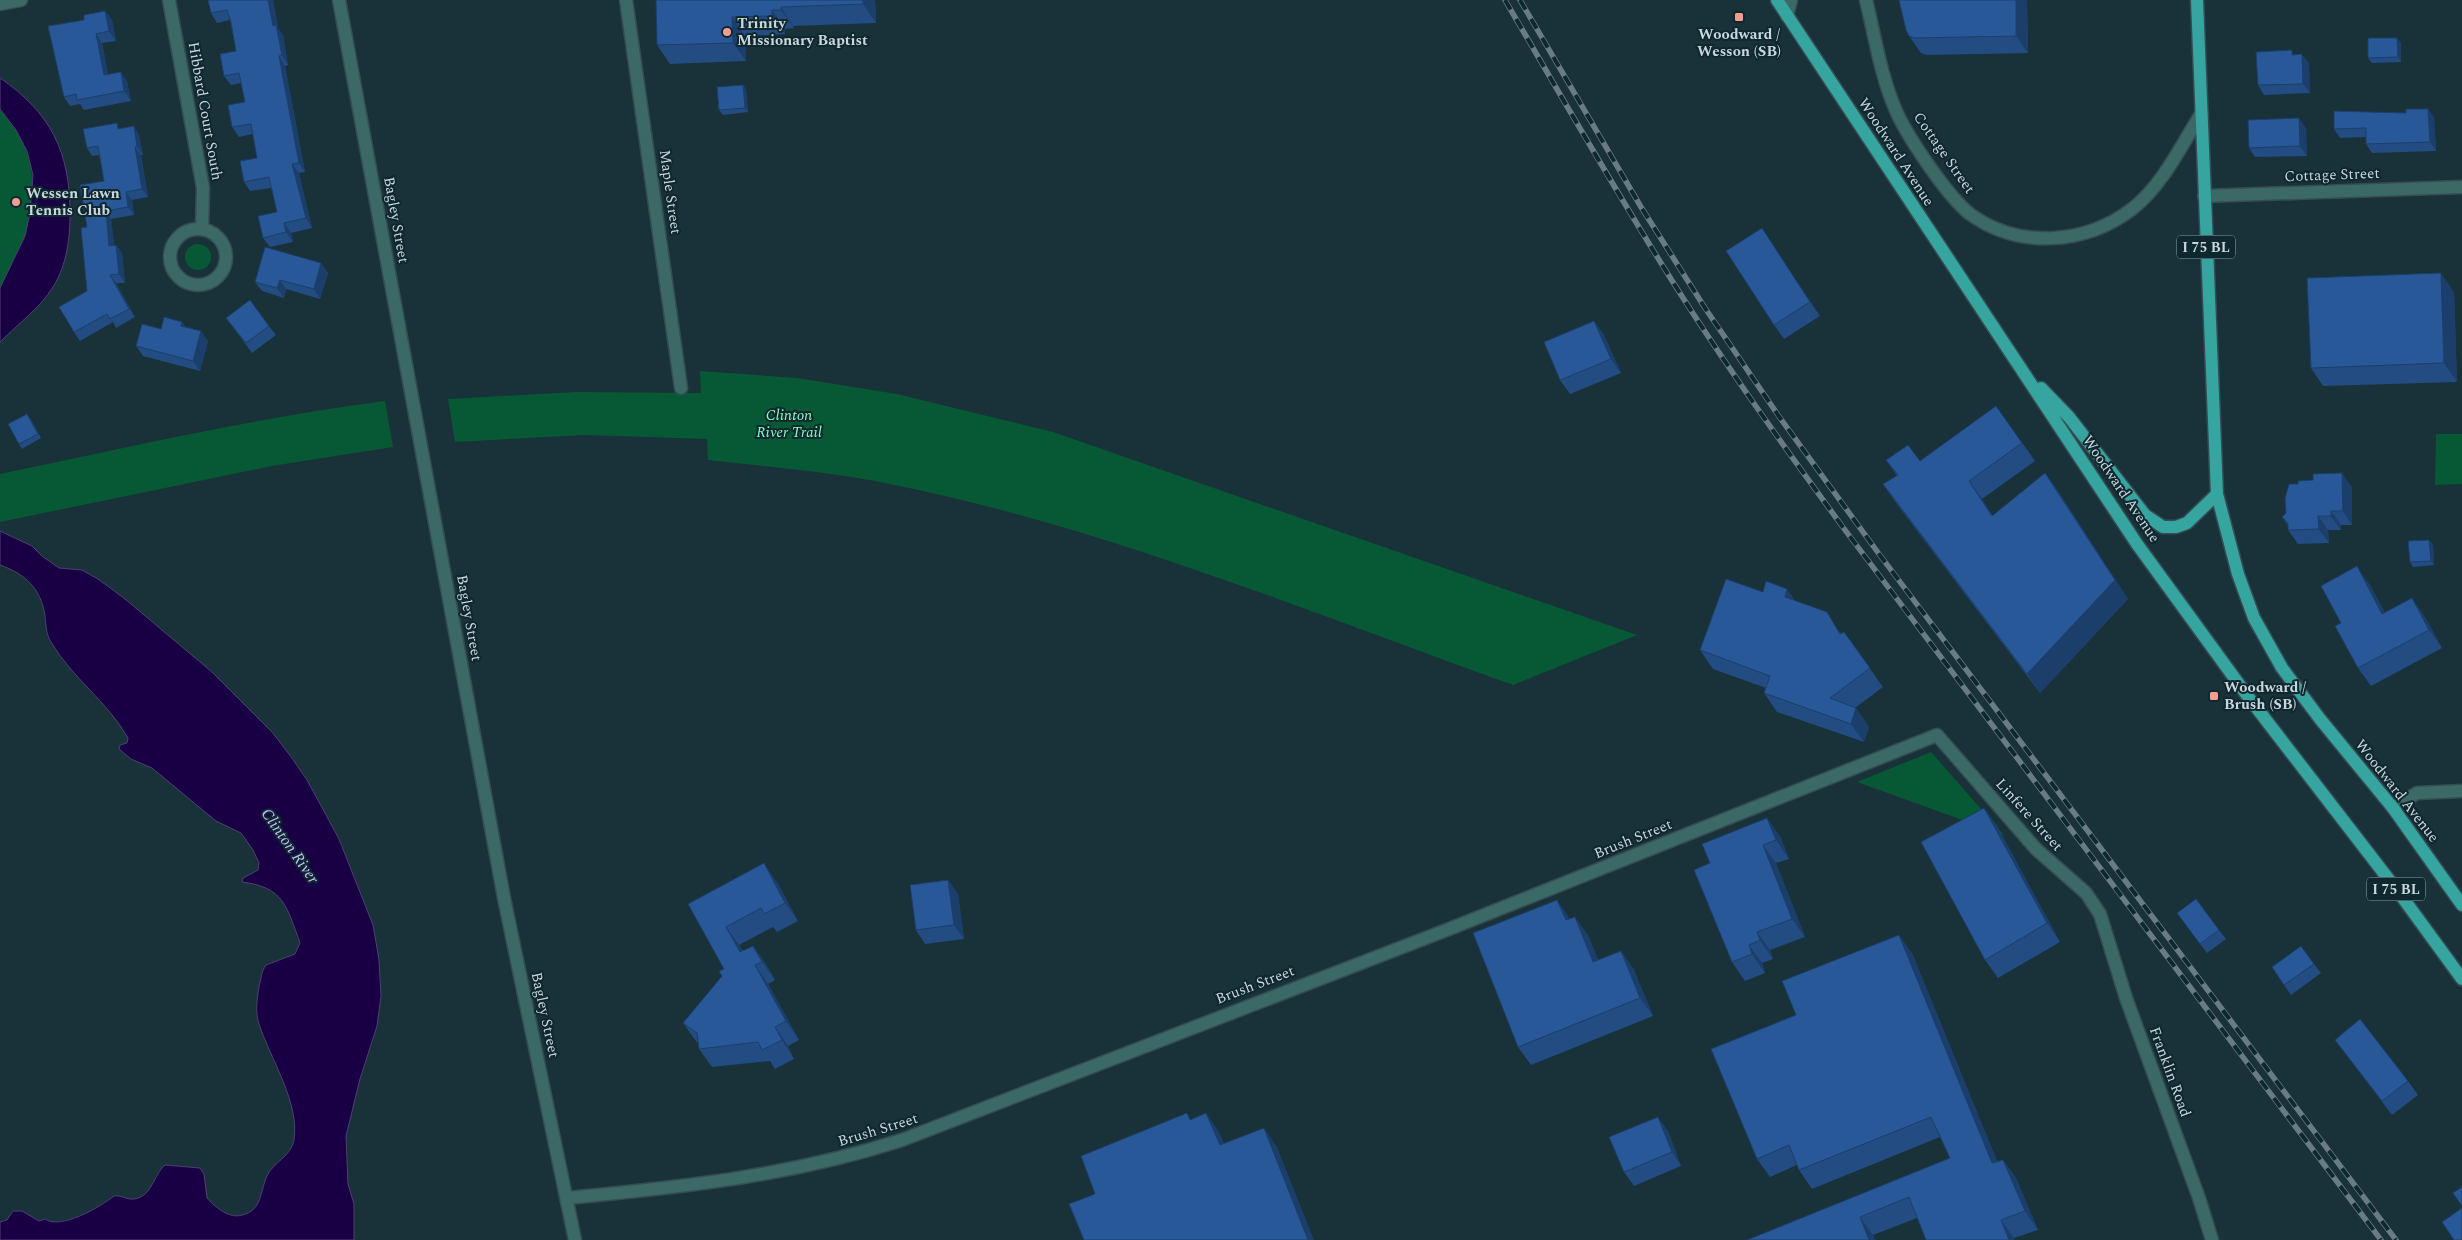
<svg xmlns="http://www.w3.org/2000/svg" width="2462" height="1240" font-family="Spectral,serif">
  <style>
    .green { fill: #075935 }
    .water { fill: #190044; stroke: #4e4072 }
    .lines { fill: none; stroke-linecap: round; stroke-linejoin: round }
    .street-casing { stroke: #354c53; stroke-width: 15 }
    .primary-casing { stroke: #354c53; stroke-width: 15 }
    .street { stroke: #3a6966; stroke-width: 12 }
    .primary { stroke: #36a49f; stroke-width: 12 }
    .rail-casing { stroke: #697c83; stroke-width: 5.5 }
    .rail { stroke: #0f272f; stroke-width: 4; stroke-dasharray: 11; stroke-linecap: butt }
    .wall { fill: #224c82 }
    .shaded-wall { fill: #1c3e6a }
    .building { fill: #285897; stroke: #1c3e6a }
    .poi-dot { fill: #f59c91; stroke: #0f272f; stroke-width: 2 }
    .labels { text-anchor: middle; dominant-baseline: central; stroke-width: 4; stroke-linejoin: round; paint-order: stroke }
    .shield { fill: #0f272f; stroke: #91a2a8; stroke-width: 1 }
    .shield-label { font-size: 14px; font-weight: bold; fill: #c9d7dc }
    .poi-label { font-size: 15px; font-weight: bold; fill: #c9d7dc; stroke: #0f272f; text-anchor: start }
    .street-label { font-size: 15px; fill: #c9d7dc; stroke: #0f272f }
    .park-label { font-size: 15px; font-style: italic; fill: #86febb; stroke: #0f272f }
    .water-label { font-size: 16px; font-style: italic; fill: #c4bdfb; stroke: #0f272f }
  </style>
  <rect width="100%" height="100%" fill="#193139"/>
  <path class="green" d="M0 109C50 159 36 234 0 288Z
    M185 257a13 13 0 1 1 26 0a13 13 0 1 1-26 0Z
    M700 371 797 378 897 394 1053 432 1637 635 1513 685C1303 610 1095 523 875 481 820 471 763 466 708 460L707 439 584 435 455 442 448 399 576 392 701 393Z
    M385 401 393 447 272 466 0 522V474C128 447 255 418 385 401Z
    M2436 434H2462V484L2435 485Z
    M1931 752 2004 835 1857 782Z"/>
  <path class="water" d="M0 78C51 113 70 152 70 213 70 239 67 264 53 287 40 308 18 324 0 342V288L25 236 30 213 33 175 27 151 16 130 0 109Z
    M0 531 32 546 42 556 59 568 82 570 98 579 125 599 212 672 272 732 292 758 307 780 339 839 373 925 379 960 381 996 377 1026 360 1079 346 1136 348 1184 354 1204V1240H0V1222L7 1220 13 1211H22L39 1221 45 1219C61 1230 100 1207 114 1196 122 1195 127 1200 134 1199 152 1197 154 1174 165 1165L200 1168 204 1174 207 1198C215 1207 229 1219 242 1215 262 1211 260 1191 267 1176 273 1162 291 1157 294 1140 300 1103 270 1058 259 1024 255 1012 257 999 259 987 261 979 261 972 266 965L295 954 300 943C287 907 284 887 242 882L243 878 258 870 259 863 253 850 241 833 216 821 152 768 131 759 119 749 120 745 127 743 128 738C108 702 72 678 51 642 46 634 46 625 45 616 41 588 25 574 0 565Z"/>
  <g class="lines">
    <g class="street-casing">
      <path id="street" d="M169 0 203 188 202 229
        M339 0 504 898 575 1240
        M626 0 681 388
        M1866 0C1875 37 1881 78 1897 113 1909 139 1948 197 1970 214 2018 249 2085 245 2132 209 2162 186 2181 146 2201 114
        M0 4 21 0
        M1787 16 1791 0
        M2204 196 2462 187
        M170 257a28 28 0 1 1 56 0a28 28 0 1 1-56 0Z
        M2393 808 2417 793 2462 791
        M567 1198C683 1187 790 1176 902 1140L1444 931 1937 735 2036 849 2086 893 2100 914 2126 998 2199 1198 2212 1240"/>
    </g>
    <g class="primary-casing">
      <path id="primary" d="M1777 0 2137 544 2249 698 2400 894 2462 979
        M2197 0 2217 494 2238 574 2254 618 2282 668 2320 719 2393 808 2462 905
        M2041 388 2069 417 2145 515 2163 527H2176L2187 523 2217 494"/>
    </g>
    <use href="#street" class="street"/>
    <use href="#primary" class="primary"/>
    <g class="rail-casing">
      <path id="rail" d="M1505 0C1560 94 1613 187 1671 279 1725 365 1785 448 1845 530L2381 1240
        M1520 0 1641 207 1705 308 1778 415 1879 554 2396 1240"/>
    </g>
    <use href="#rail" class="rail"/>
  </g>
  <path class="wall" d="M208 0H273L278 28 283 35 288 65 285 66 305 172 299 173 312 228 291 233 293 242 270 247 263 238 277 212 271 188 250 191 244 182 257 158 253 134 239 137 232 127 245 102 241 83 231 85 224 76 236 51 230 20 217 23 211 13Z
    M656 0H875L876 23 793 26 794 28 785 29V34L745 36 746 61 670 64 657 45Z
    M1899 0H2027L2028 53 1927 55 1921 53 1909 36Z
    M105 11 112 20 116 41 102 43 108 74 127 81 131 101 84 110 80 104 70 106 64 97 84 20Z
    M2401 43V62L2372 63 2368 58Z
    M2295 54 2309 63 2310 93 2264 95 2258 85Z
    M743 85 746 89 748 112 723 115 719 110Z
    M2434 117 2436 151 2372 153 2366 144V137L2340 138 2334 129Z
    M2306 128 2307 156 2255 157 2249 148Z
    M121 129 139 135 143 155H141L148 197 132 200 134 215 111 219 114 245H116L122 253 125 283H116L135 317 116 328 113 322 80 341 74 332 87 291V227L104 181 100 155 92 156 87 148Z
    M1771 242 1820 316 1784 339 1774 325Z
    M321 263 328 273 320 299 286 289 284 298 262 291 255 282Z
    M2454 292 2457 382 2323 386 2311 368Z
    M226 318 269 326 276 335 252 353Z
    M1594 321 1604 335 1621 373 1570 394 1560 380Z
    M182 322 187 328 208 341 200 371 143 356 136 346 161 329Z
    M1996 406 2035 461 1982 499 1993 516 2045 473 2058 491 2128 599 2040 693 1896 503 1883 484 1897 476 1886 460 1920 461Z
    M30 418 41 438 22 449 19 444Z
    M2352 487V525H2341V530H2328L2329 543 2298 544 2288 530V526L2282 517Z
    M2433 544 2434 565 2413 567 2410 562Z
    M2370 585 2385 613 2425 617 2442 648 2371 686 2358 668 2341 623Z
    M1787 589 1795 601 1841 633 1844 632 1883 687 1855 708H1856L1869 727 1864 742 1777 712 1764 693 1766 688 1713 669 1700 650 1763 592Z
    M1984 808 1997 826 2060 942 1998 978 1985 960Z
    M1780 836 1789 859 1776 863 1805 937 1770 950 1773 959 1762 963 1765 973 1745 981 1732 962 1694 870Z
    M948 880 958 894 964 939 925 944 916 930Z
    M777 882 798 921 777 932 773 927 739 945 743 951 753 946 766 964 775 980 768 984 799 1040 788 1046 794 1059 775 1069 770 1061 712 1067 699 1049 698 1043 696 1041 683 1023 722 976 724 969 688 904Z
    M2177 913 2219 930 2226 939 2207 953Z
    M1570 919 1588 935 1598 960 1621 951 1634 970 1653 1016 1531 1065 1518 1047Z
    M1912 953 1997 1161 2003 1160 2016 1178 2038 1230 2014 1238 1917 1218 1873 1235 1875 1240H1747L1950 1158 1940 1137 1812 1189 1799 1170 1797 1165 1770 1177 1757 1159 1796 1015Z
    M2314 964 2321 973 2291 995 2284 985Z
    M2335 1040 2408 1081 2418 1095 2392 1115Z
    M1668 1131 1681 1166 1634 1186 1624 1172Z"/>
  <path class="shaded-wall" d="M268 0H273L278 28 283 35 288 65 282 55 273 26Z
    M863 0H875L876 23 863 4Z
    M2016 0H2027L2028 53 2016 36Z
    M781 7 793 26 794 28 781 10Z
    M772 10 785 29V34L772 16Z
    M105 11 112 20 116 41 109 31Z
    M732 17 745 36 746 61 733 43Z
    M96 34 102 43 110 84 104 75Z
    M2397 38 2401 43V62L2398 57Z
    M2302 54 2309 63 2310 93 2303 84Z
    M279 56 285 66 305 172 299 163Z
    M121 72 127 81 131 101 124 91Z
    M743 85 746 89 748 112 745 108Z
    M2428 109 2434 117 2436 151 2430 142Z
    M2299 118 2306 128 2307 156 2300 146Z
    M134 126 139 135 143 155 137 146Z
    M135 147 141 155 148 197 142 189Z
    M292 164 299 173 312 228 306 218Z
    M126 192 132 200 134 215 128 207Z
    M106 211 111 219 115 254 109 246Z
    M284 223 291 233 293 242 286 232Z
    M1762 228 1771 242 1820 316 1810 302Z
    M116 245 122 253 125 283 119 274Z
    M321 263 328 273 320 299 314 289Z
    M2441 273 2454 292 2457 382 2444 363Z
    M110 275 116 283 135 317 129 309Z
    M280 280 286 289 284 298 277 288Z
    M1594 321 1604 335 1621 373 1611 359Z
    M182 322 189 331 181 326Z
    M201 331 208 341 200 371 193 361Z
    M2045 473 2058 491 2128 599 2040 693 2027 674Z
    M2342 473 2352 487V525L2343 511Z
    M1969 481 1982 499 2005 535 1992 516Z
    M2331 511 2341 525V530L2331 516Z
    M2318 516 2328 530 2329 543 2319 529Z
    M2429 540 2433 544 2434 565 2431 561Z
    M2357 566 2370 585 2395 632 2382 614Z
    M1787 589 1800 608 1785 597Z
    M2412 598 2425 617 2442 648 2429 630Z
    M1856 708 1869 727 1864 742 1851 724Z
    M1984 808 1997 826 2060 942 2047 923Z
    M1767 818 1780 836 1789 859 1776 840Z
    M1763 845 1776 863 1805 937 1792 919Z
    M764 863 777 882 798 921 785 903Z
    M948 880 958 894 964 939 954 925Z
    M1557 900 1570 919 1566 920Z
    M1575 917 1588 935 1606 980 1593 962Z
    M726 927 739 945 753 971 740 952Z
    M1757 932 1770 950 1773 959 1760 940Z
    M1899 935 1912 953 2005 1181 1992 1163Z
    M1749 945 1762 963 1765 973 1752 954Z
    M753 946 766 964 775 980 762 962Z
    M1621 951 1634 970 1653 1016 1640 998Z
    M755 965 768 984 799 1040 786 1021Z
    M775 1027 788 1046 794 1059 782 1040Z
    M1206 1113 1219 1132 1233 1163 1220 1145Z
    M1658 1117 1668 1131 1681 1166 1672 1152Z
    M1264 1128 1277 1147 1314 1240H1308Z
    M2003 1160 2016 1178 2038 1230 2025 1211Z
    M1860 1217 1873 1235 1875 1240H1869Z
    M2001 1220 2014 1238 2015 1240H2009Z"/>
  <path class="building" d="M208 0H268L273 26 276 25 282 55 279 56 299 163 292 164 306 218 284 223 286 232 263 238 258 216 277 212 269 177 244 182 240 161 257 158 251 124 232 127 228 105 245 102 239 73 224 76 220 54 236 51 231 22 227 10 211 13Z
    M656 0H863V4L781 7V10H772V16L732 17 733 43 657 45Z
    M1899 0H2016V36L1915 38 1909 36 1906 30Z
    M105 11 109 31 96 34 104 75 121 72 124 91 77 100 76 94 64 97 48 26 84 20V15Z
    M2368 38H2397L2398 57 2368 58Z
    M2292 50V55L2302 54 2303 84 2258 85 2256 52Z
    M743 85 745 108 719 110 717 87Z
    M2406 109H2428L2430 142 2366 144V128L2334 129V111L2406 113Z
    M2299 118 2300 146 2249 148 2248 120Z
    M117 123 118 129 134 126 137 146 135 147 142 189 126 192 128 207 106 211 109 246 116 245 119 274 110 275 129 309 110 319 107 314 74 332 59 307 87 291 81 228 87 227 80 185 104 181 98 146 87 148 83 129Z
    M1762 228 1810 302 1774 325 1726 251Z
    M265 247 321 263 314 289 280 280 277 288 255 282Z
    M2441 273 2444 363 2311 368 2307 278Z
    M250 300 269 326 246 343 226 318Z
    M164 317 182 322 181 326 201 331 193 361 136 346 142 324 161 329Z
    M1594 321 1611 359 1560 380 1544 342Z
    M1996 406 2022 443 1969 481 1992 516 2045 473 2115 580 2027 674 1883 484 1898 475 1886 460 1908 445 1920 461Z
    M27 414 38 434 19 444 8 424Z
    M2342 473 2343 511H2331V516H2318L2319 529 2288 530V523L2282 517 2286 513 2285 498 2289 484H2298V481L2313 480V474Z
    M2429 540 2431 561 2410 562 2408 541Z
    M2357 566 2382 614 2412 598 2429 630 2358 668 2335 626 2341 623 2321 586Z
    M1726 579 1763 592 1766 581 1787 589 1785 597 1827 612 1840 634 1844 632 1870 668 1830 698 1856 708 1851 724 1764 693 1770 676 1700 650Z
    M1984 808 2047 923 1985 960 1921 842Z
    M1767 818 1776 840 1763 845 1792 919 1757 932 1760 940 1749 945 1752 954 1732 962 1694 870 1710 863 1702 844Z
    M764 863 785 903 764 914 761 908 726 927 740 952 753 946 762 962 755 965 786 1021 775 1027 782 1040 762 1050 758 1042 699 1049 697 1033 683 1023 722 976 719 971 724 969 688 904Z
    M948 880 954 925 916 930 910 885Z
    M2196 899 2219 930 2200 944 2177 913Z
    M1557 900 1566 920 1575 917 1593 962 1621 951 1640 998 1518 1047 1473 933Z
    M1899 935 1992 1163 2003 1160 2025 1211 2001 1220 2009 1240H1926L1909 1197 1860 1217 1869 1240H1747L1950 1158 1931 1117 1799 1170 1789 1145 1757 1159 1711 1049 1796 1015 1782 981Z
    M2301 946 2314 964 2284 985 2272 967Z
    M2360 1019 2408 1081 2382 1101 2335 1040Z
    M1187 1113 1190 1120 1206 1113 1220 1145 1264 1128 1308 1240H1084L1069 1204 1095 1194 1081 1156Z
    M1658 1117 1672 1152 1624 1172 1609 1137Z
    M2462 1187V1206L2453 1193Z
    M2462 1208V1240H2454L2442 1222Z"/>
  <g class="poi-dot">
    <rect x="1734" y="12" width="10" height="10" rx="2.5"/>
    <circle cx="727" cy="32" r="5"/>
    <circle cx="16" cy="202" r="5"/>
    <rect x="2209" y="691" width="10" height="10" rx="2.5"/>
  </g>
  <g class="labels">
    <g class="shield">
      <rect x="2177" y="235.5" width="58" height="23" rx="4"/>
      <rect x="2367" y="877.5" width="58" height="23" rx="4"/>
    </g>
    <g class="shield-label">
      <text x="2206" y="247">I 75 BL</text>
      <text x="2396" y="889">I 75 BL</text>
    </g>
    <g class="poi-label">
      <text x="737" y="23">Trinity<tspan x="737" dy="17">Missionary Baptist</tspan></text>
      <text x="1739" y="34" text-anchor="middle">Woodward /<tspan x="1739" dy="17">Wesson (SB)</tspan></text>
      <text x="26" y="193">Wessen Lawn<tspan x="26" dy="17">Tennis Club</tspan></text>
      <text x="2224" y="687">Woodward /<tspan x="2224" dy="17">Brush (SB)</tspan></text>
    </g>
    <g class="street-label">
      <text transform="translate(205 111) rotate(80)">Hibbard Court South</text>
      <text transform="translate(1896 152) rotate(57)">Woodward Avenue</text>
      <text transform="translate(1944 153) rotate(55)">Cottage Street</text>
      <text transform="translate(2332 175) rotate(-2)">Cottage Street</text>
      <text transform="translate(670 192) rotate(82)">Maple Street</text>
      <text transform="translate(396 220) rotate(80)">Bagley Street</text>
      <text transform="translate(2121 489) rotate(56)">Woodward Avenue</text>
      <text transform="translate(469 618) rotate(80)">Bagley Street</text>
      <text transform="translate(2397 791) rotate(52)">Woodward Avenue</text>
      <text transform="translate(2029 815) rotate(48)">Linfere Street</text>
      <text transform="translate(1633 839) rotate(-22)">Brush Street</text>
      <text transform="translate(1255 985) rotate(-21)">Brush Street</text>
      <text transform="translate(545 1015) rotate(78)">Bagley Street</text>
      <text transform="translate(2170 1072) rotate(70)">Franklin Road</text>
      <text transform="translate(878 1130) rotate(-17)">Brush Street</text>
    </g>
    <g class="park-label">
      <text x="789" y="415">Clinton<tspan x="789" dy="17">River Trail</tspan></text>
    </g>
    <g class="water-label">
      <text transform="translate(290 846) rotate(55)">Clinton River</text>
    </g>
  </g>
</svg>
